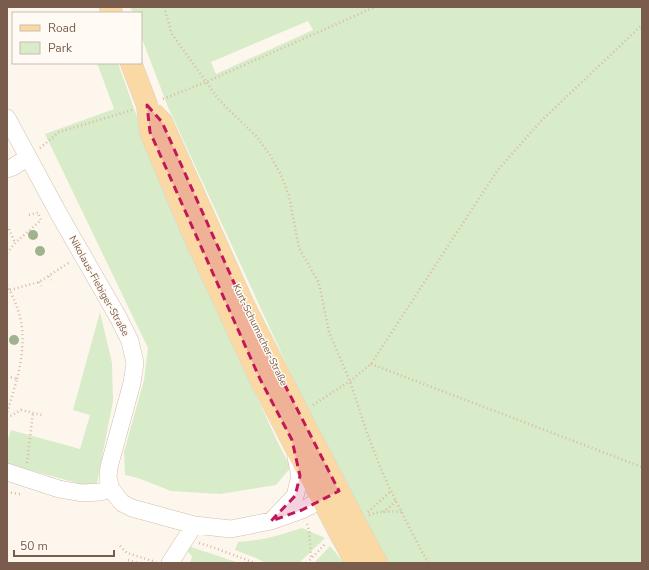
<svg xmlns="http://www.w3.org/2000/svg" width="649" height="570" font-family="'Nunito Sans',sans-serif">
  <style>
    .green { fill: #d8ecc9; fill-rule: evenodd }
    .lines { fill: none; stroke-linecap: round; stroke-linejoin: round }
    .minor-casing { stroke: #d1beb0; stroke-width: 18 }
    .major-casing { stroke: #dad1cd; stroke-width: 22 }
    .path { stroke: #d9b8a5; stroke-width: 2.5; stroke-dasharray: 1 3; stroke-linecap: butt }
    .minor { stroke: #fff; stroke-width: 17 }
    .major { stroke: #fbd9a5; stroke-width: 21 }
    .tree { fill: #a0b28e }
    .marked { fill: #c2185b; fill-opacity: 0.2; stroke: #c2185b; stroke-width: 3; stroke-dasharray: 8 5; stroke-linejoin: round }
    .labels { text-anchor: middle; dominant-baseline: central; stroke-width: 3; stroke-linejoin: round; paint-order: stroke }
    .street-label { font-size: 10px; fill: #7a5c4d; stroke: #fffaf3 }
  </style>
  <rect width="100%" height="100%" fill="#fdf6ec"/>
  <path class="green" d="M130 7H642V563H388L352 497 302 398 168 107 141 36V13H133ZM308 21 313 30 216 74 211 62Z
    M97 63H118L136 114 208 282 251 384 278 443 291 467 276 485 220 494 171 491 138 478 125 475 124 452 144 380 148 348 45 134 114 109Z
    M100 312 112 363 113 401 96 488 7 464V442L11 430 80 449 90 415 73 410Z
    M302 528 325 538 299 563H266L256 558 235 550 238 542C260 541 281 535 302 528Z
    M188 546 239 563H190L192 556 186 550Z
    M330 546 344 563H314Z"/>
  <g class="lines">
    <g class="minor-casing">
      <path id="minor" d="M7 118 60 216 118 317 130 341 135 363 132 383 109 467 108 478 111 489 122 503 132 508 194 525 231 529 271 521 302 510 333 494
        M7 169 13 167 28 157
        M7 472 59 489 82 493 100 492 111 489
        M274 518 295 496 300 476 296 457
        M170 563 194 525"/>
    </g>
    <g class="major-casing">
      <path id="major" d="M110 7 112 13
        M131 63 147 105 150 132 192 232 260 379 339 532 356 563
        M155 115 162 122 244 305 299 414 355 522 377 563"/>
    </g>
    <path class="path" d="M164 7 172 34 219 100 256 136 270 155 281 175 289 196 299 248 319 283 329 332 350 381 367 433 380 467 391 491 422 552 429 563
      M163 99 206 82 375 7
      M40 148 59 132 132 110
      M29 215 40 212
      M9 229 15 243
      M7 253 15 243 41 220 38 213
      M49 276 51 280
      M39 282 41 286
      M7 285C12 295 17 305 20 317 25 336 22 359 17 379
      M10 290 39 282 70 262
      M371 364 642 467
      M7 376 17 379 7 413
      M313 405 350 381 371 364 497 171 541 121 642 25
      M7 418 21 410 42 415
      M27 463 33 413
      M7 492 20 494
      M368 512 391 491
      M383 512 391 506 396 500
      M369 515C380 511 390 511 402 512
      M307 524 309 530 311 558
      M199 543 212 547 255 563
      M120 546 127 553 156 562
      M128 560 138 563
      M307 563 326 543"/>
    <use href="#minor" class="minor"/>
    <use href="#major" class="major"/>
  </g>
  <g class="tree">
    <circle cx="33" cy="235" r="5"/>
    <circle cx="40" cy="251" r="5"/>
    <circle cx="14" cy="340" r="5"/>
  </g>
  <path class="marked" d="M147 105 162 122 244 305 339 491 302 510 271 521 295 496 300 476 292 440 260 379 150 132Z"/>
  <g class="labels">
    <g class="street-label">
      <text transform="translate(99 286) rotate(61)">Nikolaus-Fiebiger-Straße</text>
      <text transform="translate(260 335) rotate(64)">Kurt-Schumacher-Straße</text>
    </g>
  </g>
  <rect width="649" height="570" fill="none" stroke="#7a5c4d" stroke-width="16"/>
  <rect x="12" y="12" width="130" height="52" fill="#fffaf3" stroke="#cabbb1"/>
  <rect x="20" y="25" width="20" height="6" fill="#fbd9a5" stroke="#cabbb1"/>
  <text x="48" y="32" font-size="12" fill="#7a5c4d">Road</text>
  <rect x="20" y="42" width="20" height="12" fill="#d8ecc9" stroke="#cabbb1"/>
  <text x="48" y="52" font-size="12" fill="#7a5c4d">Park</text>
  <path d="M14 550v6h100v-6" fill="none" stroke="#7a5c4d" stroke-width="2"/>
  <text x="20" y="550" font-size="12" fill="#7a5c4d" stroke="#fffaf3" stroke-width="3" paint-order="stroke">50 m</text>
</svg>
